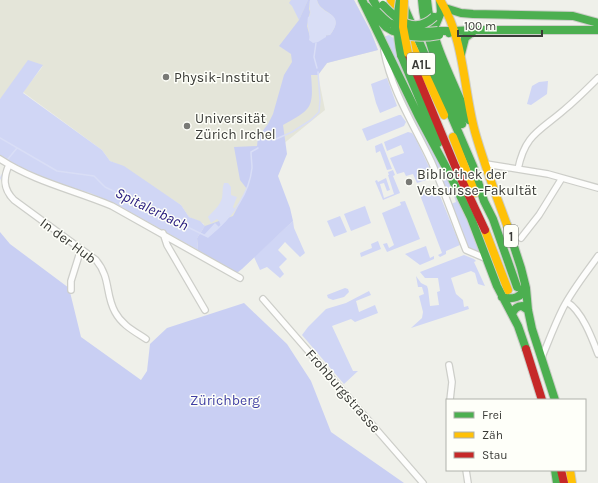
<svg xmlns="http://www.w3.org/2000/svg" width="598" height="483" font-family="Karla,sans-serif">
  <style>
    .built { fill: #e4e5d9 }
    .green { fill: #d0d6f5 }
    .forest { fill: #c9cff3 }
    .water { fill: #d9def6 }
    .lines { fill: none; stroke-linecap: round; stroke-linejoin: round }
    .stream { stroke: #d9def6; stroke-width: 1.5 }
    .street-casing { stroke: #cdcec9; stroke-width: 8 }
    .fast-casing { stroke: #cdcec9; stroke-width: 10 }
    .slow-casing { stroke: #cdcec9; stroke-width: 10 }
    .jam-casing { stroke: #cdcec9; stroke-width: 10 }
    .street { stroke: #fdfdfc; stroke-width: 5.5 }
    .fast { stroke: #4caf50; stroke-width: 8 }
    .slow { stroke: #ffc107; stroke-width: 8 }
    .jam { stroke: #c62828; stroke-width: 8 }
    .fast-bridge-casing { stroke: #cdcec9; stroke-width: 10; stroke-linecap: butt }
    .slow-bridge-casing { stroke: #cdcec9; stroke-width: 10; stroke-linecap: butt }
    .fast-bridge { stroke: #4caf50; stroke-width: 8 }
    .slow-bridge { stroke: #ffc107; stroke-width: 8 }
    .poi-dot { fill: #797a76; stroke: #fefff9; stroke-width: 1.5 }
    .labels { text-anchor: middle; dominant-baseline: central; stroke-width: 3; stroke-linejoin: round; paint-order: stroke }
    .shield { fill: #fefff9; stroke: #757671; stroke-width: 1 }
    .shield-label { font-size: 13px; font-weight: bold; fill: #3a3b37 }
    .poi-label { font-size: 14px; fill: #3a3b37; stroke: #fefff9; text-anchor: start }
    .street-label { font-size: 14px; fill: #3a3b37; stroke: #fefff9 }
    .park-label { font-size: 14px; fill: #3f3fa3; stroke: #fefff9 }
    .water-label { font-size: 15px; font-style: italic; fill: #25197d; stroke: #fefff9 }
  </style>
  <rect width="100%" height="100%" fill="#eff0ea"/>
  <path class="built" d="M0 0H354L371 32 378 50 327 63 318 75 325 110 277 149 251 259 238 272 234 273 231 270 198 250 204 224 189 217 181 205 117 164 110 161 102 150 23 92 43 66 0 99Z"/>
  <path class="green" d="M291 0H308L299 20 292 6 289 3Z
    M389 35 395 39 428 126 383 37Z
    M28 60 43 65 23 93 102 150 110 161 124 166 181 205 189 217 200 221 205 226 197 238 198 250 116 204 90 193 43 179 25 171 0 155V99Z
    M391 71H393L457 196 481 253 467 247 451 204 456 202 453 193 448 195 404 104Z
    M387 78 397 106 380 113 376 103 371 84Z
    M548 81 547 94 531 105 527 104 532 86 539 82Z
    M399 115H401L406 122 404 126 367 141 362 129Z
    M408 132 412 133 415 137 430 169 426 180 417 183 413 174 406 176 404 172 397 174 390 158 404 153 401 145 387 151 384 142Z
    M382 143 392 169 387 170 380 151 376 153 375 146Z
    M393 170 395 175 393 176 400 193 383 200 375 181 377 180 378 182 386 178 390 190 387 191 384 183 380 184 384 198 394 194 388 175H389L388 172Z
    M432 190 433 193 438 191 460 245 446 251V254L440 257 438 255 442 253 420 195Z
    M405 201 420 239 387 252 383 244 387 243 389 248 394 245 382 213 401 205 400 202Z
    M365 206 371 223 351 231 344 214Z
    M340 216 347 232 334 237 327 221Z
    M293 221 294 228 305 253 300 257 285 242 278 250 287 259 279 267 284 274 280 278 267 267 260 270 254 257Z
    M378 241 381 249 361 257 360 253 372 248 371 244Z
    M426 246 430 258 434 256V259L420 265 405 254Z
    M464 255 474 259 476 261 474 262 485 286 478 284 475 273 471 271 451 278 456 294 463 300 464 307 468 306 469 309 411 328 422 318 423 312 419 296 424 294 422 287H418L416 276 421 283 427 286 428 289 430 306 439 305 437 292 440 291 438 278H425L420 272Z
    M345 288 348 289 349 292 344 297 333 300 328 298 327 295Z
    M369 291 371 295 356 301 359 312 375 305 378 313 355 322 351 319 332 326 353 371H358L344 384 302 335 308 327 326 309 346 303Z"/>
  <path class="forest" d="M308 0H310L309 9 310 12 307 26 310 37 330 35C347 12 320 15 317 0H354L371 32 378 50 327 63 318 75H311C314 109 311 109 283 125L287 154 278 176 290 208 293 221 242 269 238 272 234 273 231 270 198 250 197 238 205 226 233 216 247 189 240 180 234 147 257 146 258 137 268 124 273 114 284 75 292 62 291 54 279 46 299 20Z
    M0 232 10 244 69 288 81 337 141 380 147 371 150 344 167 328 244 303 287 344 311 381 331 432 404 483H0Z"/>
  <path class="water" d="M310 0H317C319 16 348 11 330 35H326V37L318 42 313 43 309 40C311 33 306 25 308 17L310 16C311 11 309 6 310 0Z
    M224 183H228L231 187V195L237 197 233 207 235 210 221 226 219 221 217 219 211 223 208 217C213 211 220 206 222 198 223 193 222 188 224 183Z
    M215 223 219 227 208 237 204 235Z"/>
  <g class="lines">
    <path class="stream" d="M316 43 314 57 317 68
      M0 138 57 171 94 176 105 187 208 237C230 219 249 196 252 168 252 163 251 157 251 152L258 148
      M276 139 292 132 311 120 319 112 320 100 318 72
      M8 159 17 148
      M0 179 3 173"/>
    <g class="street-casing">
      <path id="street" d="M384 51C392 92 414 125 431 161 444 190 454 220 466 250L487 259
        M0 159C35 182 74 190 112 206L240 278
        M486 164 548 174 598 188
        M9 165C3 178 3 189 14 200L96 260C111 278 105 294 115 312 122 325 134 331 146 339
        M518 169C525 134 540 131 564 110 576 100 587 89 598 78
        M163 233 167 245 205 310
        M521 238 539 215 562 178
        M71 290V281L81 249
        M263 299 423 483
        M567 302C582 311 592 338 598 354
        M542 357C549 340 555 324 563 308 573 289 586 273 598 256
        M449 365 452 382 450 400
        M466 470 468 483"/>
    </g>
    <g class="fast-casing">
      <path id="fast" d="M362 0 418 115 449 173 471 218 497 286 518 326 526 349
        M373 0 379 10 392 24
        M422 0C425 44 446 84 462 124
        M427 0C430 40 454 83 469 120
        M402 2 473 166 484 201 493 219 517 287
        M367 7 386 27 393 31
        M445 8 461 13 473 14 573 16 598 23
        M436 24 441 12 440 0
        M438 31H454
        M449 33 454 31 475 30H598
        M461 54 465 38 475 30
        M401 55 438 143
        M507 225 521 268 526 288 528 310 532 329 555 400
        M502 297C512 300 523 298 525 286
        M512 314C514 309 517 306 522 306L528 310
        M555 470 557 483"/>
    </g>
    <g class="slow-casing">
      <path id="slow" d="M391 0 444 115
        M440 0C465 40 463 88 475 132 484 164 496 195 507 225
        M453 137 475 193
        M485 230 508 290
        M570 470 572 483"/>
    </g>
    <g class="jam-casing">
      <path id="jam" d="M408 53 455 166 485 230
        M526 349 542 400
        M561 470 564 483"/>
    </g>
    <use href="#street" class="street"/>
    <use href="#fast" class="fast"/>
    <use href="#slow" class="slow"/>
    <use href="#jam" class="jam"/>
    <g class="fast-bridge-casing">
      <path id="fast-bridge" d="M400 0C396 19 397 36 401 55
        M383 5C397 20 415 35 434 17
        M392 24C407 31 422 33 438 31
        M393 31C408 38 423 38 439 35"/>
    </g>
    <g class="slow-bridge-casing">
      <path id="slow-bridge" d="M404 0 403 27 408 53"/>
    </g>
    <use href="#fast-bridge" class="fast-bridge"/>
    <use href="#slow-bridge" class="slow-bridge"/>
  </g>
  <g class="poi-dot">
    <circle cx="166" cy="77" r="4"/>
    <circle cx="187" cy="126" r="4"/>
    <circle cx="409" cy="182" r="4"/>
  </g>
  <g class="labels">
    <g class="shield">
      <rect x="407" y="53" width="28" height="22" rx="3"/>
      <rect x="504" y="225" width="14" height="22" rx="3"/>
    </g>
    <g class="shield-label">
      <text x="421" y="64">A1L</text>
      <text x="511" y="236">1</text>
    </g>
    <g class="poi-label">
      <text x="174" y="77">Physik-Institut</text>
      <text x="195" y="118">Universität<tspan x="195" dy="16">Zürich Irchel</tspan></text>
      <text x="417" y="174">Bibliothek der<tspan x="417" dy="16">Vetsuisse-Fakultät</tspan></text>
    </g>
    <g class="street-label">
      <text transform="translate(68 241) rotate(37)">In der Hub</text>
      <text transform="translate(343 391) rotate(49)">Frohburgstrasse</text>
    </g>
    <g class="park-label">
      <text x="225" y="400">Zürichberg</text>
    </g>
    <g class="water-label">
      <text transform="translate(152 209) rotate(26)">Spitalerbach</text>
    </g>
  </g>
  <rect x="446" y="399" width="140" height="72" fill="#fefff9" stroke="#b0b1ab"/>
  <rect x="454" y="412" width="20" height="6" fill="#4caf50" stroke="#b0b1ab"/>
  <text x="482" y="419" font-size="12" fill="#3a3b37">Frei</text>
  <rect x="454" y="432" width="20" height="6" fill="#ffc107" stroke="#b0b1ab"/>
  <text x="482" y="439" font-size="12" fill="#3a3b37">Zäh</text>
  <rect x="454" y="452" width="20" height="6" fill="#c62828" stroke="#b0b1ab"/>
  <text x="482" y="459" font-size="12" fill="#3a3b37">Stau</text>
  <path d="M458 30v6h84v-6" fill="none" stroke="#3a3b37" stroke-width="2"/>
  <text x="464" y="30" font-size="12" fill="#3a3b37" stroke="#fefff9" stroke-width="3" paint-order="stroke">100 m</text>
</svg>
